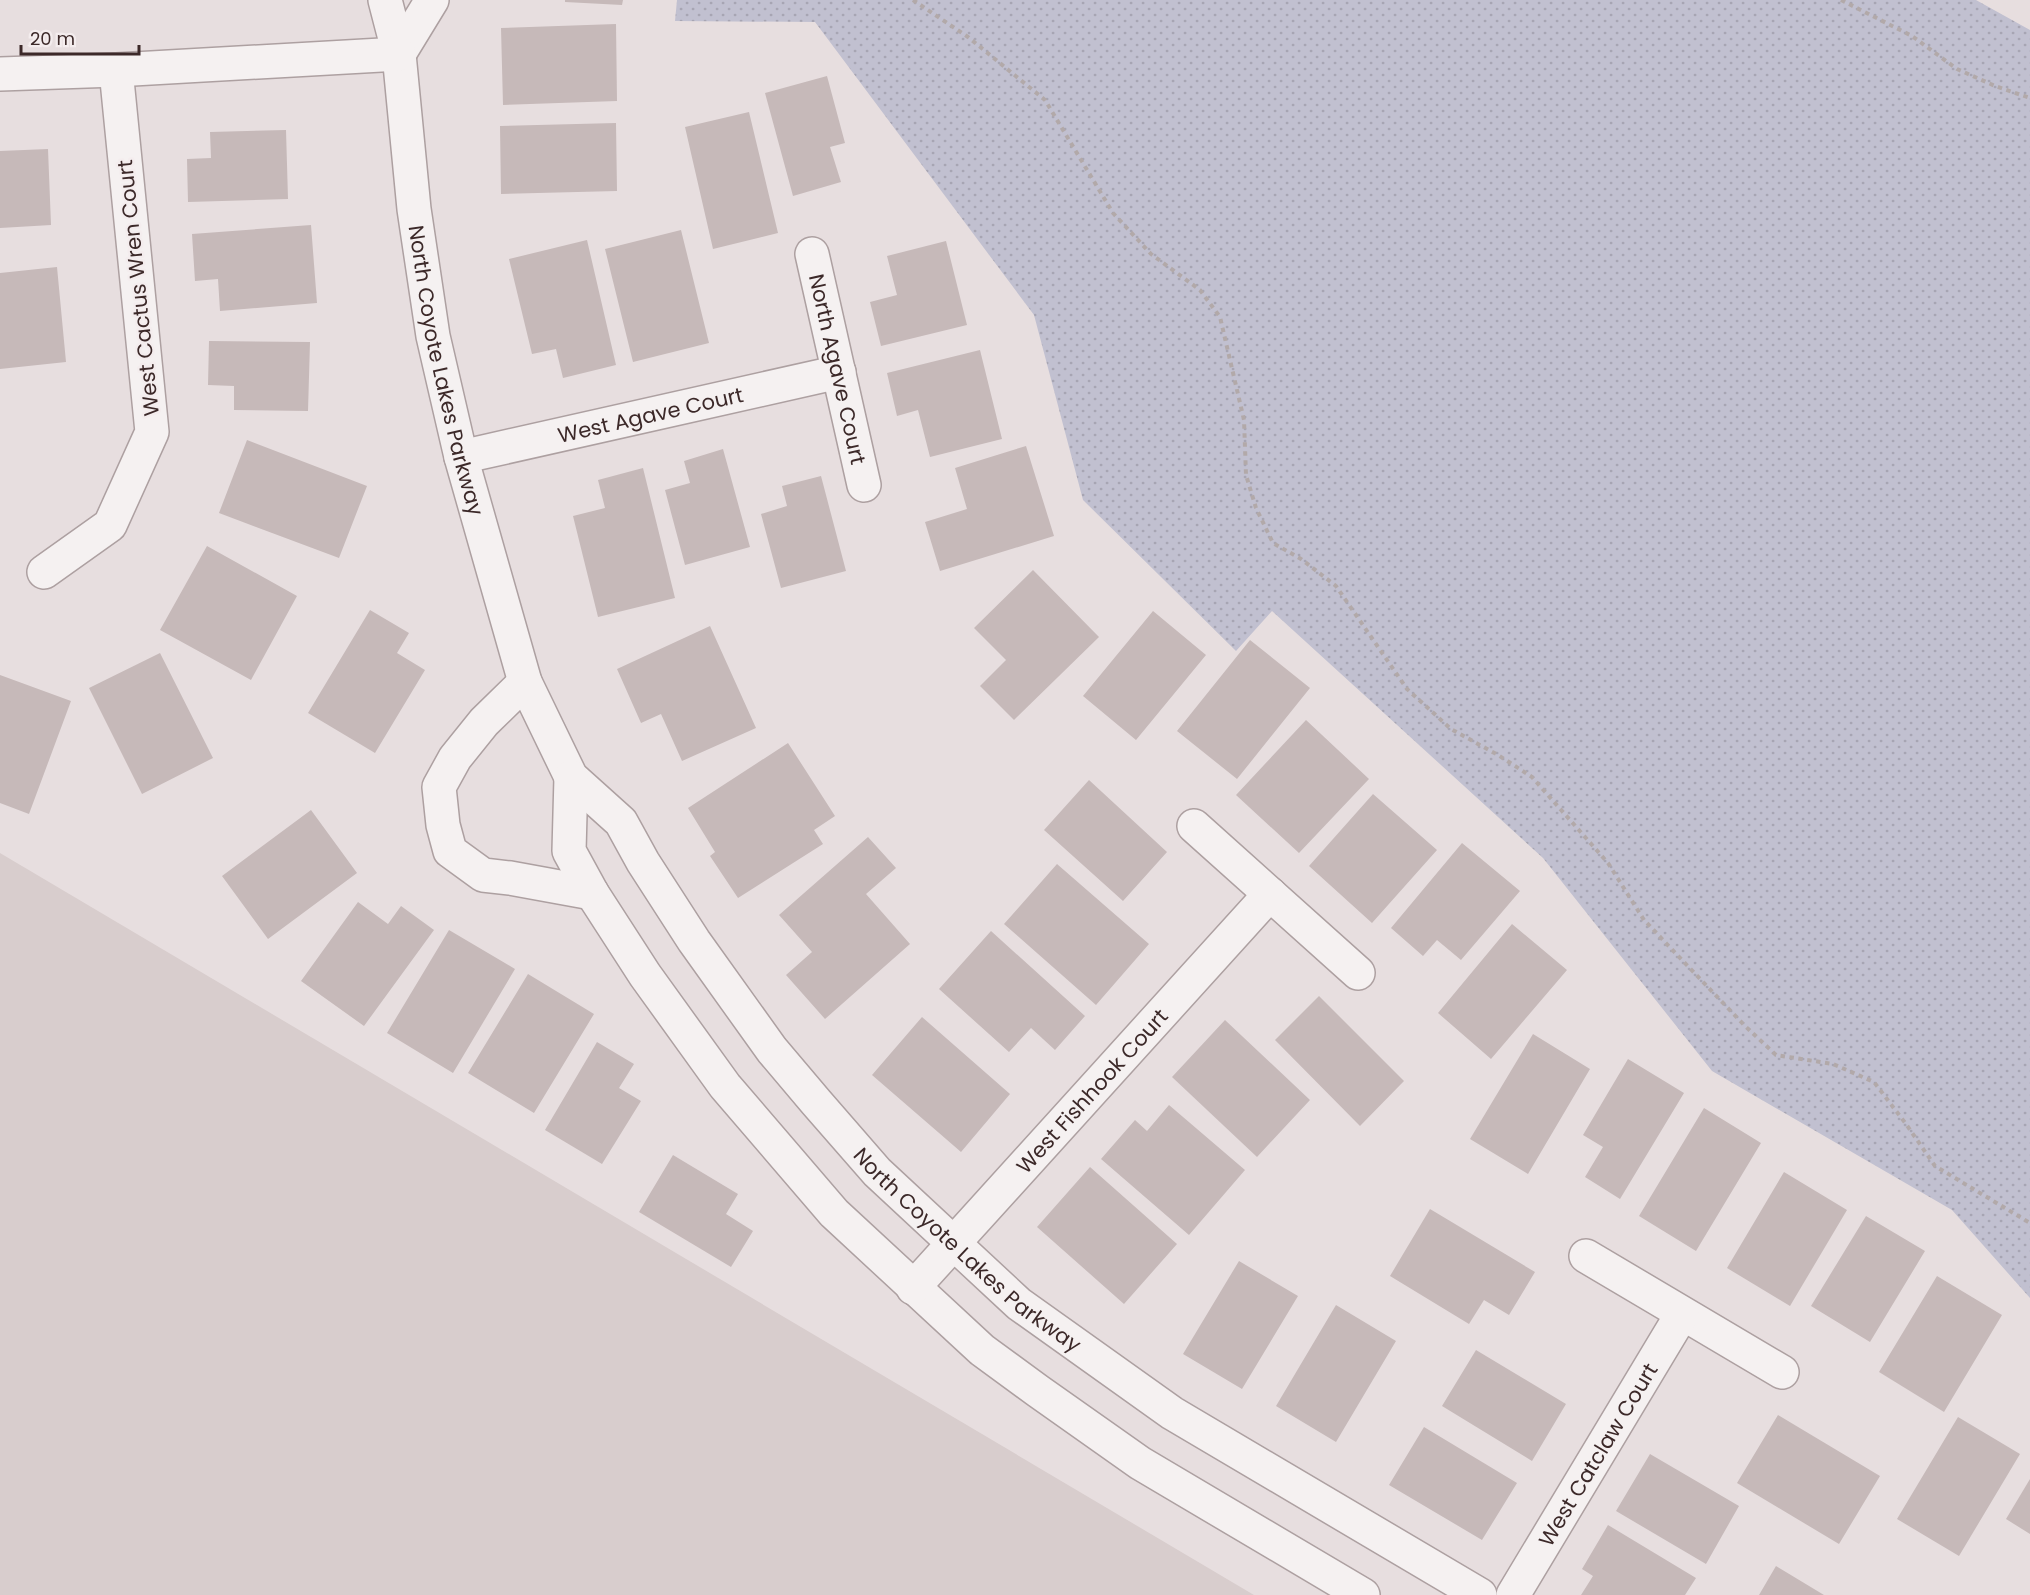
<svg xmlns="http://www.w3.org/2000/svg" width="2030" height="1595" font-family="Poppins,sans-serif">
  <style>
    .built { fill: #d8cdcd }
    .grass { fill: url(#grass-dots) }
    .building { fill: #c6b9b9 }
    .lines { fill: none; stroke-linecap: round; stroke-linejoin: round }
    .minor-casing { stroke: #ada0a1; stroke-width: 36 }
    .path { stroke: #b2a9a9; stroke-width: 4; stroke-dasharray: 4.5 4.5; stroke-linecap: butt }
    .minor { stroke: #f5f1f1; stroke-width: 33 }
    .labels { text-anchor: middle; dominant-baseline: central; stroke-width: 5; stroke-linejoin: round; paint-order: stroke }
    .street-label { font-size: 21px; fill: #3c2929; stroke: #f4edee }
  </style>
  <defs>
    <pattern id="grass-dots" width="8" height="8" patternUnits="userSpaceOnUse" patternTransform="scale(1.5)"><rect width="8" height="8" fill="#c1c0d0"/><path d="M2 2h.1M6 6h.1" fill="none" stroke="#a7a5b3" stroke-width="1.8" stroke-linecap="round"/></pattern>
  </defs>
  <rect width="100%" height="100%" fill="#e7dedf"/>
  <path class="built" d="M0 853 1254 1595H0Z"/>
  <path class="grass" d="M677 0H1976L2030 30V1298L1952 1210 1712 1071 1543 858 1272 611 1236 651 1083 500 1034 315 815 22 675 21Z"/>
  <path class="building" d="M565 0H623L622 5 565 2Z
    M616 24 617 101 503 105 501 28Z
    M827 76 845 143 830 147 841 182 793 196 765 93Z
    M749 112 778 233 713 249 685 127Z
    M616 123 617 191 501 194 500 126Z
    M286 130 288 199 188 202 187 159 211 158 210 132Z
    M48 149 51 225 0 228V151Z
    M311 225 317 303 220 311 218 279 195 281 192 234Z
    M681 230 709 343 633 362 605 249Z
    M587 240 616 365 563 378 556 349 532 354 509 259Z
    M946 241 967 325 881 346 870 302 897 295 887 256Z
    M57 267 66 362 0 369V273Z
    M209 341 310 342 308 411 234 410V386L208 385Z
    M980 350 1002 439 930 457 918 410 897 416 887 373Z
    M247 440 367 486 339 558 219 513Z
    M1026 446 1054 536 940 571 925 522 967 509 955 468Z
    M723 449 750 547 685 565 665 490 690 483 684 461Z
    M643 468 675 598 598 617 573 516 605 508 598 480Z
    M821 476 846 571 781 588 761 514 787 506 782 486Z
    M207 546 297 596 251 680 160 630Z
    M1033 570 1099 637 1014 720 980 686 1006 660 974 628Z
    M370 610 409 633 397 653 425 670 375 753 308 713Z
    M1153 611 1206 655 1136 740 1083 696Z
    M710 626 756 728 682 761 661 714 641 723 617 669Z
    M1250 640 1310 688 1237 779 1177 731Z
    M160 653 213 758 142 794 89 688Z
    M0 675 71 701 29 814 0 803Z
    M1306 720 1369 779 1299 853 1236 795Z
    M788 743 835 816 814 830 823 844 738 898 710 856 715 852 688 808Z
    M1089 780 1167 852 1123 901 1044 830Z
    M1373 794 1437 850 1372 923 1309 866Z
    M311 810 357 873 268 939 222 876Z
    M868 837 896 868 866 894 910 944 825 1019 786 975 812 952 779 915Z
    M1462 843 1520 891 1461 960 1437 940 1423 956 1391 928Z
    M1057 864 1149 944 1096 1005 1004 924Z
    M358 902 388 924 401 906 434 930 364 1026 301 981Z
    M1512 924 1567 970 1491 1059 1438 1013Z
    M449 930 515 969 453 1073 387 1033Z
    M991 931 1085 1016 1055 1050 1031 1028 1009 1052 939 989Z
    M528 974 594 1014 534 1113 468 1073Z
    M1319 996 1404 1081 1360 1126 1275 1040Z
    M922 1017 1010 1094 961 1152 872 1075Z
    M1225 1020 1310 1100 1257 1157 1172 1077Z
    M1533 1034 1590 1069 1528 1174 1470 1139Z
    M597 1042 634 1064 619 1088 641 1101 602 1164 545 1130Z
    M1628 1059 1684 1093 1620 1199 1585 1177 1603 1147 1583 1135Z
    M1169 1105 1245 1170 1189 1235 1101 1159 1135 1120 1147 1131Z
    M1704 1108 1761 1143 1696 1251 1639 1216Z
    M673 1155 738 1194 726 1214 753 1231 731 1267 639 1212Z
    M1090 1167 1177 1244 1124 1304 1037 1227Z
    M1784 1172 1847 1210 1790 1306 1727 1268Z
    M1430 1209 1535 1272 1509 1315 1484 1300 1469 1324 1390 1276Z
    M1866 1216 1925 1251 1870 1342 1811 1306Z
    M1239 1261 1298 1296 1242 1389 1183 1354Z
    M1937 1276 2002 1315 1944 1412 1879 1372Z
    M1336 1305 1396 1341 1336 1442 1276 1406Z
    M1476 1350 1566 1404 1532 1461 1442 1406Z
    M1778 1415 1880 1476 1839 1544 1737 1483Z
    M1958 1417 2020 1454 1959 1556 1897 1519Z
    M1424 1427 1517 1483 1482 1540 1389 1485Z
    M1650 1454 1739 1506 1706 1564 1616 1511Z
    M2030 1479V1534L2006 1519Z
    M1608 1525 1696 1578 1685 1595H1581L1593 1576 1582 1569Z
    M1776 1566 1824 1595H1759Z"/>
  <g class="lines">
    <g class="minor-casing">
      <g id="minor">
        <path id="s1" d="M385 0 399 54 414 209 433 336 461 457 525 682 571 777 621 822 643 862 694 941 772 1050 816 1102 877 1172 1019 1304 1172 1413 1480 1595"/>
        <path d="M399 54 432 0"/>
        <path d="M0 74 116 70 399 54"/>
        <path id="s2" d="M812 254 864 485"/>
        <path id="s3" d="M461 457 839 372"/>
        <path d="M44 572 110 525 152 432 116 70"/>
        <path d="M525 682 484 722 455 758 439 787 443 825 450 851 483 875 510 878 592 893"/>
        <path d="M571 777 569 851 592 893 645 975 725 1086 834 1213 982 1350 1038 1391 1140 1463 1363 1595"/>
        <path d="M1194 826 1358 973"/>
        <path d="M1586 1256 1782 1372"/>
        <path id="s4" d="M913 1288 1270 894"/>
        <path id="s5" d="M1513 1595 1682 1314"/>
      </g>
    </g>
    <path class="path" d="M913 0 968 37 1045 100 1113 213 1151 254 1200 290 1220 317 1244 420 1246 475 1256 508 1273 543 1301 559 1336 586 1407 689 1451 729 1498 755 1532 777 1608 863 1644 920 1744 1025 1776 1055 1833 1064 1874 1082 1906 1124 1935 1166 2030 1223
      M1841 0 1912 36 1957 69 1995 86 2030 98"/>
    <use href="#minor" class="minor"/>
  </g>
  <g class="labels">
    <g class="street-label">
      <text transform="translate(138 288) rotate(-96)">West Cactus Wren Court</text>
      <text stroke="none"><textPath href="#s1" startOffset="376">North Coyote Lakes Parkway</textPath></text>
      <text stroke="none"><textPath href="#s2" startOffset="118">North Agave Court</textPath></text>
      <text stroke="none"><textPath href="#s3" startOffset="194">West Agave Court</textPath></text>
      <text stroke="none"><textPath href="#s4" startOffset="266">West Fishhook Court</textPath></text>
      <text stroke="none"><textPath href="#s1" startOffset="1425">North Coyote Lakes Parkway</textPath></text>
      <text stroke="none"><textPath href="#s5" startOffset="164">West Catclaw Court</textPath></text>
    </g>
  </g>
  <path d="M21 45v9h118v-9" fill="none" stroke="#3c2929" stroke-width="3"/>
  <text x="30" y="45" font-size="18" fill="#3c2929" stroke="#f4edee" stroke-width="4.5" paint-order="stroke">20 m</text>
</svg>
